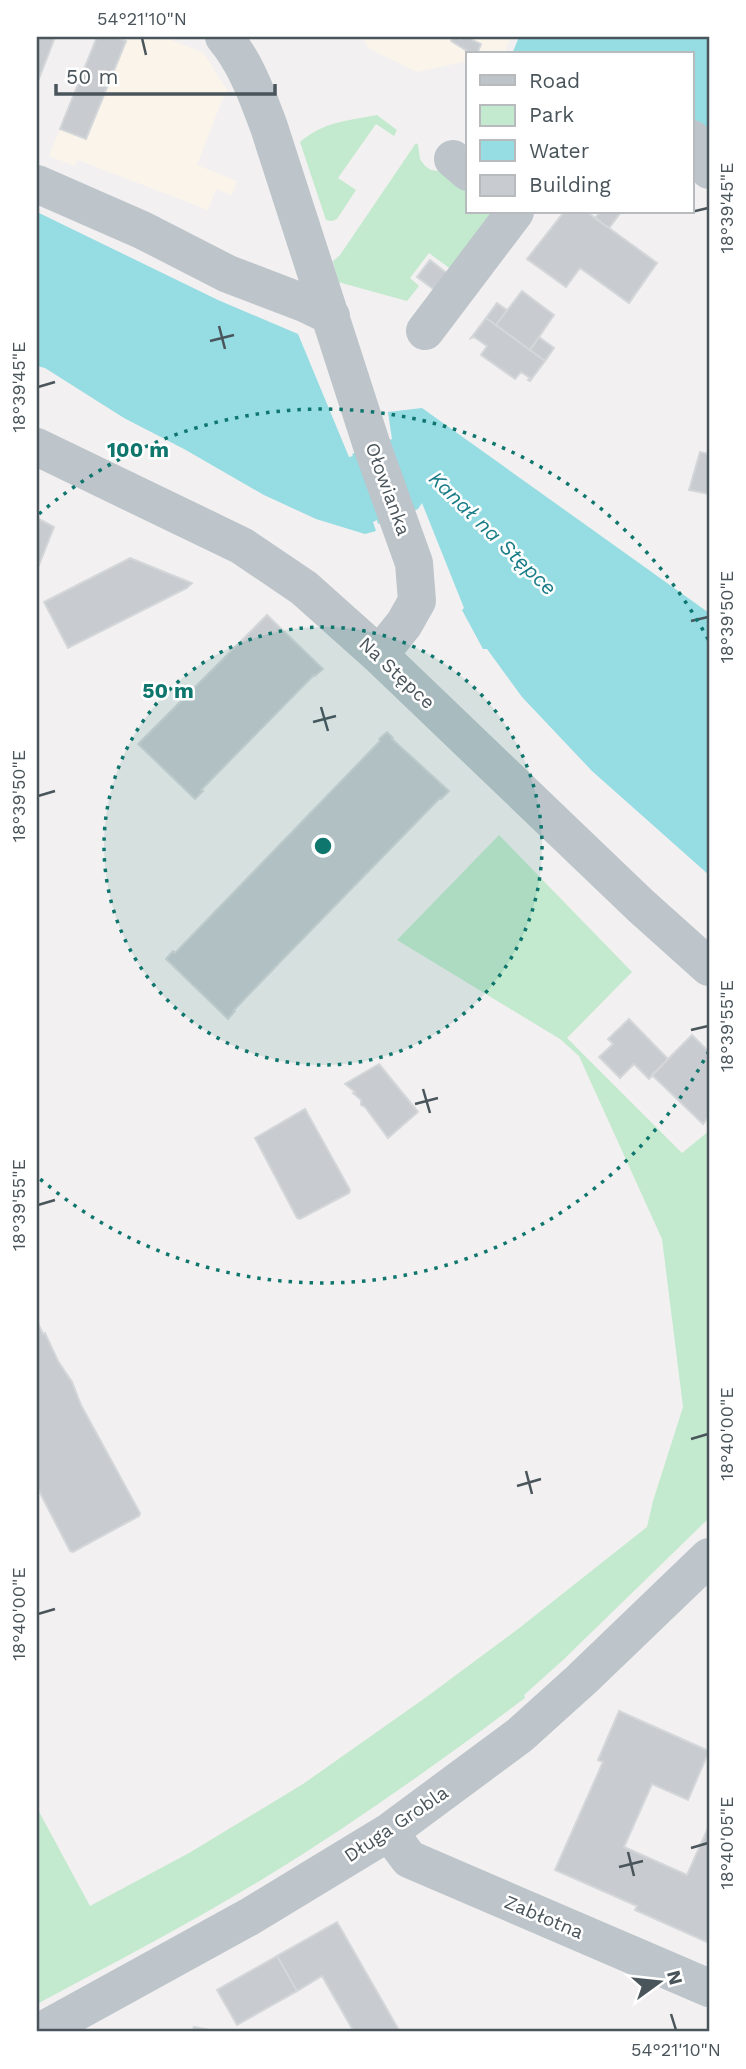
<svg xmlns="http://www.w3.org/2000/svg" width="746" height="2069" font-family="'Work Sans',sans-serif">
  <style>
    .commercial { fill: #faf4eb }
    .green { fill: #c3eace }
    .water { fill: #95dce3 }
    .building { fill: #c8cbcf; stroke: #d4d7da; stroke-width: 2 }
    .lines { fill: none; stroke-linecap: round; stroke-linejoin: round }
    .minor { stroke: #bdc5cb; stroke-width: 38 }
    .ticks { fill: none; stroke: #4a555b; stroke-width: 2.5 }
    .ring { fill: none; stroke: #0f766e; stroke-width: 3.5; stroke-dasharray: 3.5 7 }
    .labels { text-anchor: middle; dominant-baseline: central; stroke-width: 5; stroke-linejoin: round; paint-order: stroke }
    .street-label { font-size: 19px; fill: #4a555b; stroke: #fff }
    .water-label { font-size: 21px; font-style: italic; fill: #1a7d87; stroke: #fff }
    .centre { fill: #0f766e; stroke: #fff; stroke-width: 3.5 }
    .ring-label { font-size: 21px; text-anchor: middle; font-weight: bold; fill: #0f766e; stroke: #fff; stroke-width: 5; stroke-linejoin: round; paint-order: stroke }
    .neatline { fill: none; stroke: #4a555b; stroke-width: 2.5 }
    .ticks-label { font-size: 18px; text-anchor: middle; fill: #4a555b }
  </style>
  <rect width="100%" height="100%" fill="#f2f0f0"/>
  <path class="commercial" d="M97 37H164L204 53 230 95H224L197 165 237 181 232 195 216 189 208 210 78 160 75 166 49 156Z
    M362 37H511L504 54H468V61L417 72 368 48Z"/>
  <path class="green" d="M377 115 397 130 394 136 376 124 338 178 356 190 337 219 332 221 326 220 300 142C325 121 347 121 377 115Z
    M416 143 418 145 420 159 425 166 431 170 445 172 468 183V212H499L456 273 429 253 410 278 419 286 407 301 338 282 333 261 340 255Z
    M499 835 632 972 567 1038 682 1153 709 1131V1518L562 1661 524 1695 525 1698C441 1761 356 1822 266 1877 191 1923 114 1963 37 2004V1808L90 1906 189 1853 303 1784 425 1698 518 1629 647 1527 653 1501 683 1407 662 1239 579 1056 560 1039 397 940Z"/>
  <path class="water" d="M519 37H709V149L692 120V54H632L626 51 621 54H512Z
    M37 212 218 300 298 334 349 457 353 456 352 454 392 439 388 412 422 408 709 613V875L592 771 522 697 487 649H483L462 610 464 608 422 503 418 509 378 524 377 520 373 522 376 531 365 534 316 519 264 495 184 449 124 418 45 368 37 366Z"/>
  <path class="building" d="M37 37H55L37 84Z
    M97 37H115L126 41 86 139 60 129Z
    M453 37 460 39 461 37H473L472 40 481 44 477 54H472L451 41Z
    M564 212H587L657 263 629 303 580 268 566 287 527 259Z
    M600 212H621L609 228 595 218Z
    M430 260 448 274 436 291 417 277Z
    M522 291 554 315 530 350 496 325Z
    M497 303 507 310 496 325 486 318Z
    M486 318 545 361 530 381 528 380 530 378 521 372 515 379 481 355 487 346 474 337 471 338Z
    M539 337 554 348 545 361 530 350Z
    M700 452 709 454V494L689 490Z
    M37 518 54 527 37 570Z
    M130 558 192 583 187 588 68 648 44 602Z
    M267 615 323 669 315 676 314 675 201 790 203 791 195 799 138 744Z
    M387 732 393 738 392 739 449 791 441 799 440 798 284 958 234 1010 235 1011 228 1019 166 959 173 951 175 953 380 741 379 739Z
    M629 1019 668 1059 649 1079 634 1064 620 1078 599 1057 613 1044 608 1039Z
    M692 1035 709 1052V1117L703 1124 652 1075Z
    M379 1064 418 1112 388 1138 365 1107 361 1105V1100L353 1093 355 1092 345 1084Z
    M305 1109 350 1190 349 1193 300 1219 297 1218 255 1138Z
    M37 1321 43 1334 45 1333 58 1361 72 1382 81 1405 140 1513 139 1516 73 1552 70 1551 37 1487Z
    M619 1711 709 1751 688 1800 652 1784 624 1847 687 1875 709 1826V1943L635 1910 637 1906 555 1870 603 1762 598 1760Z
    M337 1922 400 2032H354L322 1976 297 1991 277 1956Z
    M277 1956 297 1991 237 2025 217 1990Z
    M194 2027 221 2032H193Z"/>
  <g class="lines">
    <path class="minor" d="M224 37C246 63 257 95 269 127L372 446 414 563 417 601 404 624 379 655
      M692 139 709 170
      M453 159 468 172
      M37 184 142 230 228 274 304 303 331 316
      M425 331 515 212
      M37 447 242 546 304 588 379 655 641 906 709 967
      M389 1832 409 1859 709 1988
      M40 2032 249 1917 389 1832 520 1735 581 1680 709 1557"/>
  </g>
  <path class="ticks" d="M142 38 146 55M691 212 708 208M219 326 225 349M210 341 234 335M38 387 55 382M691 621 708 617M321 707 328 731M313 722 336 716M38 796 55 791M691 1030 708 1026M423 1089 430 1113M415 1104 438 1098M38 1205 55 1200M691 1439 708 1434M526 1471 532 1494M517 1486 541 1479M38 1614 55 1609M691 1848 708 1843M628 1852 634 1876M619 1867 643 1861M671 2014 676 2030"/>
  <circle cx="323" cy="846" r="219" fill="#0f766e" fill-opacity=".12"/>
  <g class="ring">
    <circle cx="323" cy="846" r="219"/>
    <path d="M709 1051A437 437 0 0 1 39 1178M39 514A437 437 0 0 1 709 641"/>
  </g>
  <g class="labels">
    <g class="street-label">
      <text transform="translate(388 489) rotate(70)">Ołowianka</text>
      <text transform="translate(397 673) rotate(43)">Na Stępce</text>
      <text transform="translate(396 1824) rotate(-34)">Długa Grobla</text>
      <text transform="translate(544 1917) rotate(23)">Zabłotna</text>
    </g>
    <g class="water-label">
      <text transform="translate(493 533) rotate(44)">Kanał na Stępce</text>
    </g>
  </g>
  <circle cx="323" cy="846" r="10" class="centre"/>
  <g class="ring-label">
    <text x="138" y="457">100 m</text>
    <text x="168" y="698">50 m</text>
  </g>
  <rect width="746" height="2069" fill="none" stroke="#ffffff" stroke-width="77"/>
  <rect x="466" y="52" width="228" height="161" fill="#ffffff" stroke="#b7bbbd" stroke-width="2"/>
  <rect x="480" y="75" width="35" height="10" fill="#bdc5cb" stroke="#b7bbbd" stroke-width="2"/>
  <text x="529" y="88" font-size="21" fill="#4a555b">Road</text>
  <rect x="480" y="105" width="35" height="21" fill="#c3eace" stroke="#b7bbbd" stroke-width="2"/>
  <text x="529" y="122" font-size="21" fill="#4a555b">Park</text>
  <rect x="480" y="140" width="35" height="21" fill="#95dce3" stroke="#b7bbbd" stroke-width="2"/>
  <text x="529" y="158" font-size="21" fill="#4a555b">Water</text>
  <rect x="480" y="175" width="35" height="21" fill="#c8cbcf" stroke="#b7bbbd" stroke-width="2"/>
  <text x="529" y="192" font-size="21" fill="#4a555b">Building</text>
  <g transform="translate(659 1982) rotate(75)" stroke="#ffffff" stroke-width="5" paint-order="stroke">
  <path d="M0-5L12 26L0 18L-12 26Z" fill="#4a555b"/>
  <text y="-10" font-size="19" font-weight="bold" text-anchor="middle" fill="#4a555b">N</text>
  </g>
  <path d="M56 84v10h219v-10" fill="none" stroke="#4a555b" stroke-width="3.5"/>
  <text x="66" y="84" font-size="21" fill="#4a555b" stroke="#ffffff" stroke-width="5" paint-order="stroke">50 m</text>
  <rect x="38" y="38" width="670" height="1992" class="neatline"/>
  <g class="ticks-label">
    <text x="142" y="25">54°21'10"N</text>
    <text transform="translate(727 208) rotate(-90)" y="6">18°39'45"E</text>
    <text transform="translate(19 387) rotate(-90)" y="6">18°39'45"E</text>
    <text transform="translate(727 617) rotate(-90)" y="6">18°39'50"E</text>
    <text transform="translate(19 796) rotate(-90)" y="6">18°39'50"E</text>
    <text transform="translate(727 1026) rotate(-90)" y="6">18°39'55"E</text>
    <text transform="translate(19 1205) rotate(-90)" y="6">18°39'55"E</text>
    <text transform="translate(727 1434) rotate(-90)" y="6">18°40'00"E</text>
    <text transform="translate(19 1614) rotate(-90)" y="6">18°40'00"E</text>
    <text transform="translate(727 1843) rotate(-90)" y="6">18°40'05"E</text>
    <text x="676" y="2056">54°21'10"N</text>
  </g>
</svg>
